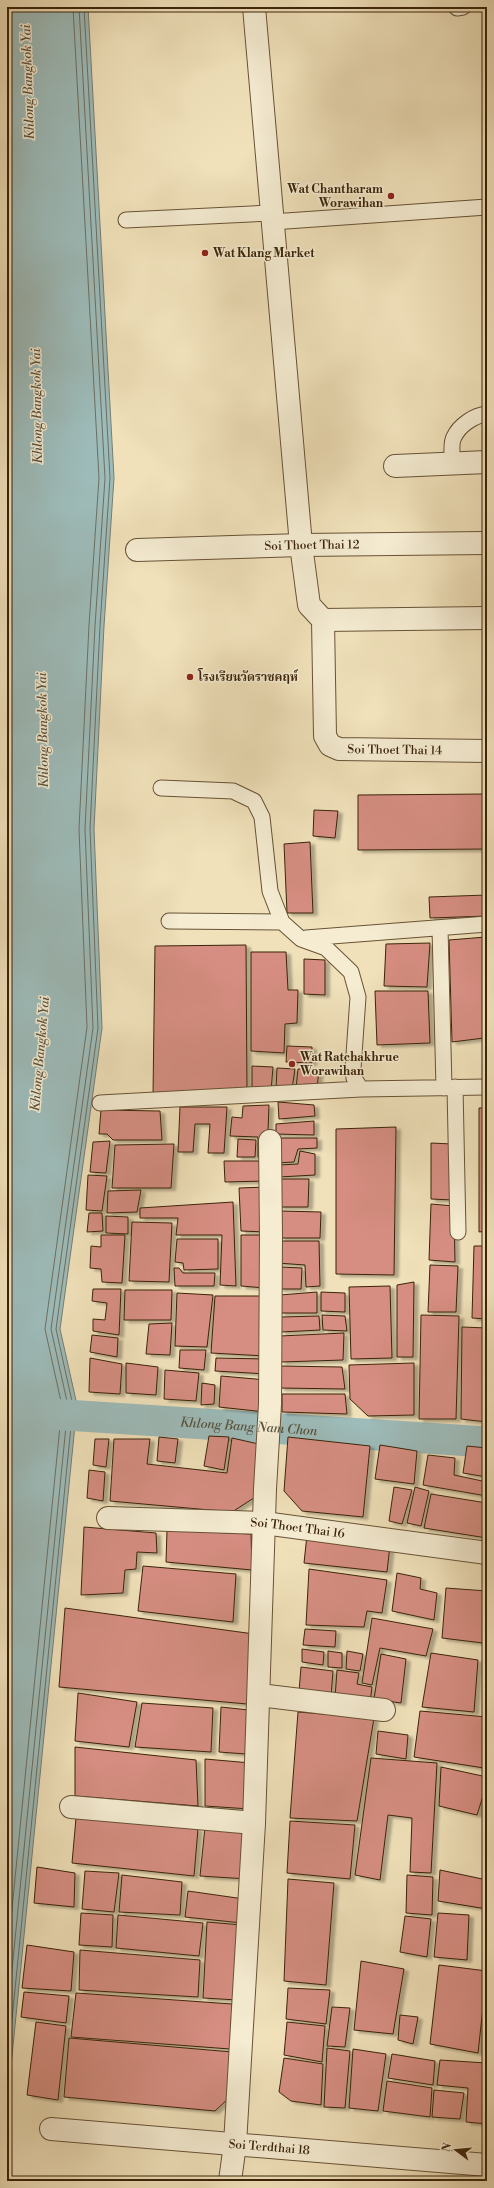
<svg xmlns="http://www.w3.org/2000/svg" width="494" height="2188" font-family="'Libre Bodoni','Noto Serif Thai',serif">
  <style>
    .water { fill: #9dbbb9; stroke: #767e73 }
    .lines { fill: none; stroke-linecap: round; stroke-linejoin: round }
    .shore { stroke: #6c6f61; stroke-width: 1 }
    .canal { stroke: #9dbbb9; stroke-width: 31 }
    .building { fill: #d68e82; stroke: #3b2309; filter: url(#shadow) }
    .lane-casing { stroke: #685235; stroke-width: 17 }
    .street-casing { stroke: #685235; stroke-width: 24 }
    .lane { stroke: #f5ecd2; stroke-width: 15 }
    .street { stroke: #f5ecd2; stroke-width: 22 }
    .poi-dot { fill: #8f2418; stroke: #f5ecd2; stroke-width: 1.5 }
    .labels { text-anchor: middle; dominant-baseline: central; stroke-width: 3; stroke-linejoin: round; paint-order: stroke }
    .poi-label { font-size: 12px; font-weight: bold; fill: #3b2309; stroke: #f5ecd2; text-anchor: start }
    .street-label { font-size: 12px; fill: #3b2309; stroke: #f5ecd2 }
    .water-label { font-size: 13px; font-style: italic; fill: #58513e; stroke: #f5ecd2 }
  </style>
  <defs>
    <filter id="shadow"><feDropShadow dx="4.5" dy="2.5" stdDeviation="1" flood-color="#0004"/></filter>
  </defs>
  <rect width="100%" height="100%" fill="#f0e1ba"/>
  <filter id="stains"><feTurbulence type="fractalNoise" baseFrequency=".005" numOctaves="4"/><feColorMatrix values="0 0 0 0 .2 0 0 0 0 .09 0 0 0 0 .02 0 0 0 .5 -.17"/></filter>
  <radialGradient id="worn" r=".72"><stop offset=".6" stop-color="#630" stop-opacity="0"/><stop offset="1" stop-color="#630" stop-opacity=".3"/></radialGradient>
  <path class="water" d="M7 7H88L114 478 104 626 94 829 102 1028 60 1329 77 1405 7 2106Z"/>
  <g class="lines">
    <path class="shore" d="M7 1959 62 1406 45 1329 87 1027 79 829 89 625 99 478 73 7
      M7 2020 68 1406 51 1329 93 1028 85 829 95 626 105 478 79 7
      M7 2070 73 1406 56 1329 98 1028 90 829 100 626 110 478 84 7"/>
    <path class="canal" id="s1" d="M34 1413 487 1442"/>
  </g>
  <path class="building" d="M487 794V849L358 850V795Z
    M314 810 338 811 335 838 313 836Z
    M310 842 313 913H287L284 844Z
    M487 895V916L430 918 429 897Z
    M486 937 484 1038 452 1042 449 940Z
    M430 943 427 987 384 986 386 944Z
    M246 945 247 1092 153 1095 155 946Z
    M251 952H286L288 990H298L297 1023 285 1024 284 1053 251 1051Z
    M304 959 325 960V995L304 994Z
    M375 991H428L430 1043 377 1045Z
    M486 1045 487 1076H485Z
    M287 1046 312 1047V1063L286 1062Z
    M252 1066 273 1067 271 1091 252 1092Z
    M277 1068 295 1069 292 1089H276Z
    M298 1069 319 1070 317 1088H296Z
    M278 1102 314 1105 315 1116 279 1119Z
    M269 1105 267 1157H258V1137L230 1136 232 1117 242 1118 243 1106Z
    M180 1107H227L224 1153H208L210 1124H195L193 1152H178Z
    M479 1108H487V1231L479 1232Z
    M101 1110 160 1111 162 1140H113L107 1134H99Z
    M314 1121V1135L276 1134V1124Z
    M396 1127 394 1275 336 1274V1129Z
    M277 1138H317V1148L298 1149 294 1162 276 1163Z
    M238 1139 256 1140 255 1157H237Z
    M110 1141 106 1173 90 1172 93 1142Z
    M431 1143 452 1144 453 1200 431 1199Z
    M174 1144 171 1188H112L115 1145Z
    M300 1151 315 1154V1175L279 1177V1165L298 1164Z
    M224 1161H267L266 1181 225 1182Z
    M88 1175 107 1176 102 1211 86 1210Z
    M278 1179H309L308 1207H279Z
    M266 1187V1232L241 1231 239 1188Z
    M141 1190 137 1212 107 1213 108 1191Z
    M233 1202 236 1286 220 1285 222 1235H176L178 1218H140V1208Z
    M431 1204 454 1206 455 1262 429 1260Z
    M280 1211 321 1212 320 1238H280Z
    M89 1213H102L103 1231 87 1232Z
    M106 1216 128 1217V1234L106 1233Z
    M132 1222 172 1223 169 1282 129 1281Z
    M101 1235H125L122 1283 102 1282 101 1269 90 1268 91 1246 101 1247Z
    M241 1235H267L265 1288 241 1286Z
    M177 1239H218V1269L184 1270 183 1263 175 1262Z
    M278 1241H319L320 1286 306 1287 305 1265 277 1263Z
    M474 1246H487V1319L472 1318Z
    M430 1265 458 1266 456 1312H428Z
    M280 1267 302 1268 301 1289H279Z
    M174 1268H179L183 1273H215L214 1286H175Z
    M414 1282 413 1357H397V1285Z
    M390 1286 392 1358 351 1359 349 1287Z
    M93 1289H121L119 1335 93 1331V1319L105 1320 107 1303 92 1301Z
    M125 1290H172L171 1320H124Z
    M317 1292V1313H280V1295Z
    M321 1292 345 1293V1312L321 1311Z
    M177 1293 213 1295 207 1347 175 1346Z
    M215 1296H268L265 1356 211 1353Z
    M322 1315 345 1316 347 1331 323 1330Z
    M421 1315 459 1316 456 1419H419Z
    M319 1316 320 1330 281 1332V1317Z
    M172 1323 170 1355 146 1354 149 1324Z
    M462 1327 487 1328V1422L461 1419Z
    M344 1333 343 1360 281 1362 280 1336Z
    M92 1335 118 1338 117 1357 90 1352Z
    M180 1350H206L204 1370 179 1368Z
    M90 1358 122 1364 120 1394 89 1392Z
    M216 1358 266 1359 267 1374 215 1371Z
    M126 1363 158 1367 156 1395 126 1393Z
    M414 1363V1415L368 1416 350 1399 349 1365Z
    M280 1366 342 1367 345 1389 280 1388Z
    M165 1370 199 1373 196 1401 164 1399Z
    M221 1376 267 1380 265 1412 219 1407Z
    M202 1383 215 1385 214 1404 201 1405Z
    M282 1394H345L347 1414 282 1412Z
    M209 1436 229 1437 224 1470 204 1466Z
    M159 1437 178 1439 175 1463 157 1461Z
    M288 1437 370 1446 363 1517 302 1511 284 1491Z
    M232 1438 263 1445 260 1494 232 1512 110 1501 114 1439H150L147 1464 227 1473Z
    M95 1439H109L106 1467 93 1465Z
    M380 1445 417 1451 414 1484 375 1479Z
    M467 1446 487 1448V1477L463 1473Z
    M428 1455 455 1458 454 1475 487 1482V1496L423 1485Z
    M89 1470 105 1472 103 1501 87 1498Z
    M394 1487 412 1490 402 1524 389 1521Z
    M415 1487 429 1491 421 1526 407 1523Z
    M431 1494 487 1503V1538L424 1528Z
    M84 1527 156 1533 157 1553 137 1552 136 1569 125 1570 123 1593 81 1595Z
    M167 1530 251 1534 252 1570 166 1562Z
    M307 1535 390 1545 387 1572 304 1563Z
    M143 1566 236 1574 233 1622 138 1611Z
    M309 1569 387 1580 382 1613 367 1611 364 1627 306 1625Z
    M397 1573 421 1578 420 1589 437 1593 434 1620 392 1611Z
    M446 1588 487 1591 483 1643 442 1638Z
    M65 1608 254 1634 247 1704 59 1687Z
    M372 1618 433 1629 426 1656 380 1648 372 1685 362 1683Z
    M305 1629 336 1631 335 1647 303 1645Z
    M302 1649 324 1652 323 1665 302 1662Z
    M328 1651 342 1653V1668L328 1667Z
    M347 1651 363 1654 360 1671 346 1669Z
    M431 1653 478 1660 474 1712 422 1707Z
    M381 1654 406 1659 401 1703 374 1699Z
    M301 1667 333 1671 331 1697 299 1692Z
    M337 1670 359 1673 357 1684 372 1687 370 1703 335 1698Z
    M78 1693 137 1702 129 1747 75 1741Z
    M142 1703 213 1708 211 1752 135 1747Z
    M221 1707 249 1710 246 1754 219 1752Z
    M420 1711 487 1717V1752L484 1768 414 1757Z
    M298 1712 374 1718 357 1821 290 1818Z
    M378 1731 408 1735 406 1759 376 1754Z
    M75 1747 196 1760 198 1806 75 1796Z
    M371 1758 437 1763 431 1873 410 1872 412 1818 388 1815 380 1880 355 1875Z
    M205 1759 251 1763 250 1809 205 1806Z
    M441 1767 487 1777V1783L477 1815 439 1806Z
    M76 1818 198 1829 194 1876 72 1863Z
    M290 1821 355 1825 350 1879 287 1873Z
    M205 1827 248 1830V1879L200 1876Z
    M37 1867 75 1873 74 1907 34 1903Z
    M440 1870 487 1880V1909L438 1901Z
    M85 1871 119 1873 114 1912 82 1909Z
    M122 1875 182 1882 180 1915 119 1912Z
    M407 1875 433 1877 432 1915 406 1913Z
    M288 1879 334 1883 326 1985 284 1981Z
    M188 1891 244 1899 242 1923 185 1917Z
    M81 1913 113 1915 112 1947 79 1945Z
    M438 1913 469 1915 467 1960 434 1957Z
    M118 1915 203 1923 199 1956 116 1948Z
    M405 1916 431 1919 427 1957 400 1952Z
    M207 1922 242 1925 238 2000 203 1998Z
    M27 1945 74 1952 71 1991 22 1988Z
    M80 1950 200 1960 198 1997 79 1990Z
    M361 1961 404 1969 393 2034 354 2030Z
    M439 1965 487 1971 478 2053 430 2044Z
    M288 1988 330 1990 326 2024 286 2019Z
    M24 1992 69 1996 66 2023 21 2017Z
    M76 1993 232 2004 230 2049 71 2037Z
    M332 2007 350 2008 345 2047 327 2046Z
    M400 2015 418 2017 413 2044 398 2040Z
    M36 2022 66 2026 58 2100 27 2095Z
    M287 2022 325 2026 322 2062 284 2055Z
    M69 2038 232 2052 230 2097 215 2111 64 2097Z
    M327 2048 350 2051 345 2108 324 2107Z
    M353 2049 386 2054 378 2111 349 2108Z
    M487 2052V2124L466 2122 468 2088 437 2085 440 2060 486 2063Z
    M392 2054 435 2061 433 2085 388 2078Z
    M284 2058 323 2064 321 2105 291 2101 279 2092Z
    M387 2081 432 2088 430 2117 383 2111Z
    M434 2090 464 2093 460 2119 432 2117Z"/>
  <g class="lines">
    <g class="lane-casing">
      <path id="lane" d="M457 8 463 7
        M126 220 271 213
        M272 222 487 207
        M452 463C453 456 450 444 454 437 459 426 474 415 487 414
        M161 788 233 791 254 801 262 817 270 891 282 922 301 939 326 948 351 972 358 997 353 1069 354 1078 361 1089 487 1087
        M169 921 282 922
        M440 928 444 1088
        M306 938 487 924
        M455 1087 458 1232
        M100 1103 361 1089"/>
    </g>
    <g class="street-casing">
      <g id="street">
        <path id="s2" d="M254 7 301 545 309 605 323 620 325 736 330 745 339 749 487 751"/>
        <path d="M395 466 487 462"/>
        <path id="s3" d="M137 550 301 545 487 543"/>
        <path d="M323 620 487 618"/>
        <path id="s4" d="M108 1518 264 1523 487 1553"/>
        <path d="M259 1695 384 1710"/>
        <path d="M71 1807 254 1823"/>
        <path id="s5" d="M51 2129 487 2165"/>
        <path d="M230 2181 235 2144 254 1823 265 1489 270 1404 271 1235 270 1141"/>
      </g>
    </g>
    <use href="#lane" class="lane"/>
    <use href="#street" class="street"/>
  </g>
  <g class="poi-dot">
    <circle cx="391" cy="196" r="4"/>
    <circle cx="205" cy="253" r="4"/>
    <circle cx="190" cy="677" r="4"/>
    <circle cx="292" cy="1064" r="4"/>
  </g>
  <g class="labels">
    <g class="poi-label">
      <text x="383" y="189" text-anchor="end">Wat Chantharam<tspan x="383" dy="14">Worawihan</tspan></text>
      <text x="213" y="253">Wat Klang Market</text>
      <text x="198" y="677">โรงเรียนวัดราชคฤห์</text>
      <text x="300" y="1057">Wat Ratchakhrue<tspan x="300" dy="14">Worawihan</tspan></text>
    </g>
    <g class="street-label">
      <text stroke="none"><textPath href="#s3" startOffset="175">Soi Thoet Thai 12</textPath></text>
      <text stroke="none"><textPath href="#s2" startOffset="813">Soi Thoet Thai 14</textPath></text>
      <text stroke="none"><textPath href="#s4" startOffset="190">Soi Thoet Thai 16</textPath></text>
      <text stroke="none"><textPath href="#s5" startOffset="219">Soi Terdthai 18</textPath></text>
    </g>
    <g class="water-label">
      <text transform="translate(28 82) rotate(-92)">Khlong Bangkok Yai</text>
      <text transform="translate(37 406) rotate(-91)">Khlong Bangkok Yai</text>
      <text transform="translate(43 730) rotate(-91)">Khlong Bangkok Yai</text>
      <text transform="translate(40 1054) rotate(-85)">Khlong Bangkok Yai</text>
      <text stroke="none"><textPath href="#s1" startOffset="215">Khlong Bang Nam Chon</textPath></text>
    </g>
  </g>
  <rect width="494" height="2188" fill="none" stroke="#f0e1ba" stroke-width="24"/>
  <rect x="8" y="8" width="478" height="2172" fill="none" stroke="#3b2309" stroke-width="2"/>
  <rect x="12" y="12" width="470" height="2164" fill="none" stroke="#3b2309"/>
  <g transform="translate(456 2150) rotate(286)" stroke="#f5ecd2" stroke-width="3" paint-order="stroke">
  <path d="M0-3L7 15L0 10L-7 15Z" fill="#3b2309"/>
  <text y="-6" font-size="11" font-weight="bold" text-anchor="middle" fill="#3b2309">N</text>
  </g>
  <rect width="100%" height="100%" filter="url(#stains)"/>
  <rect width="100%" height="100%" fill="url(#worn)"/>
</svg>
